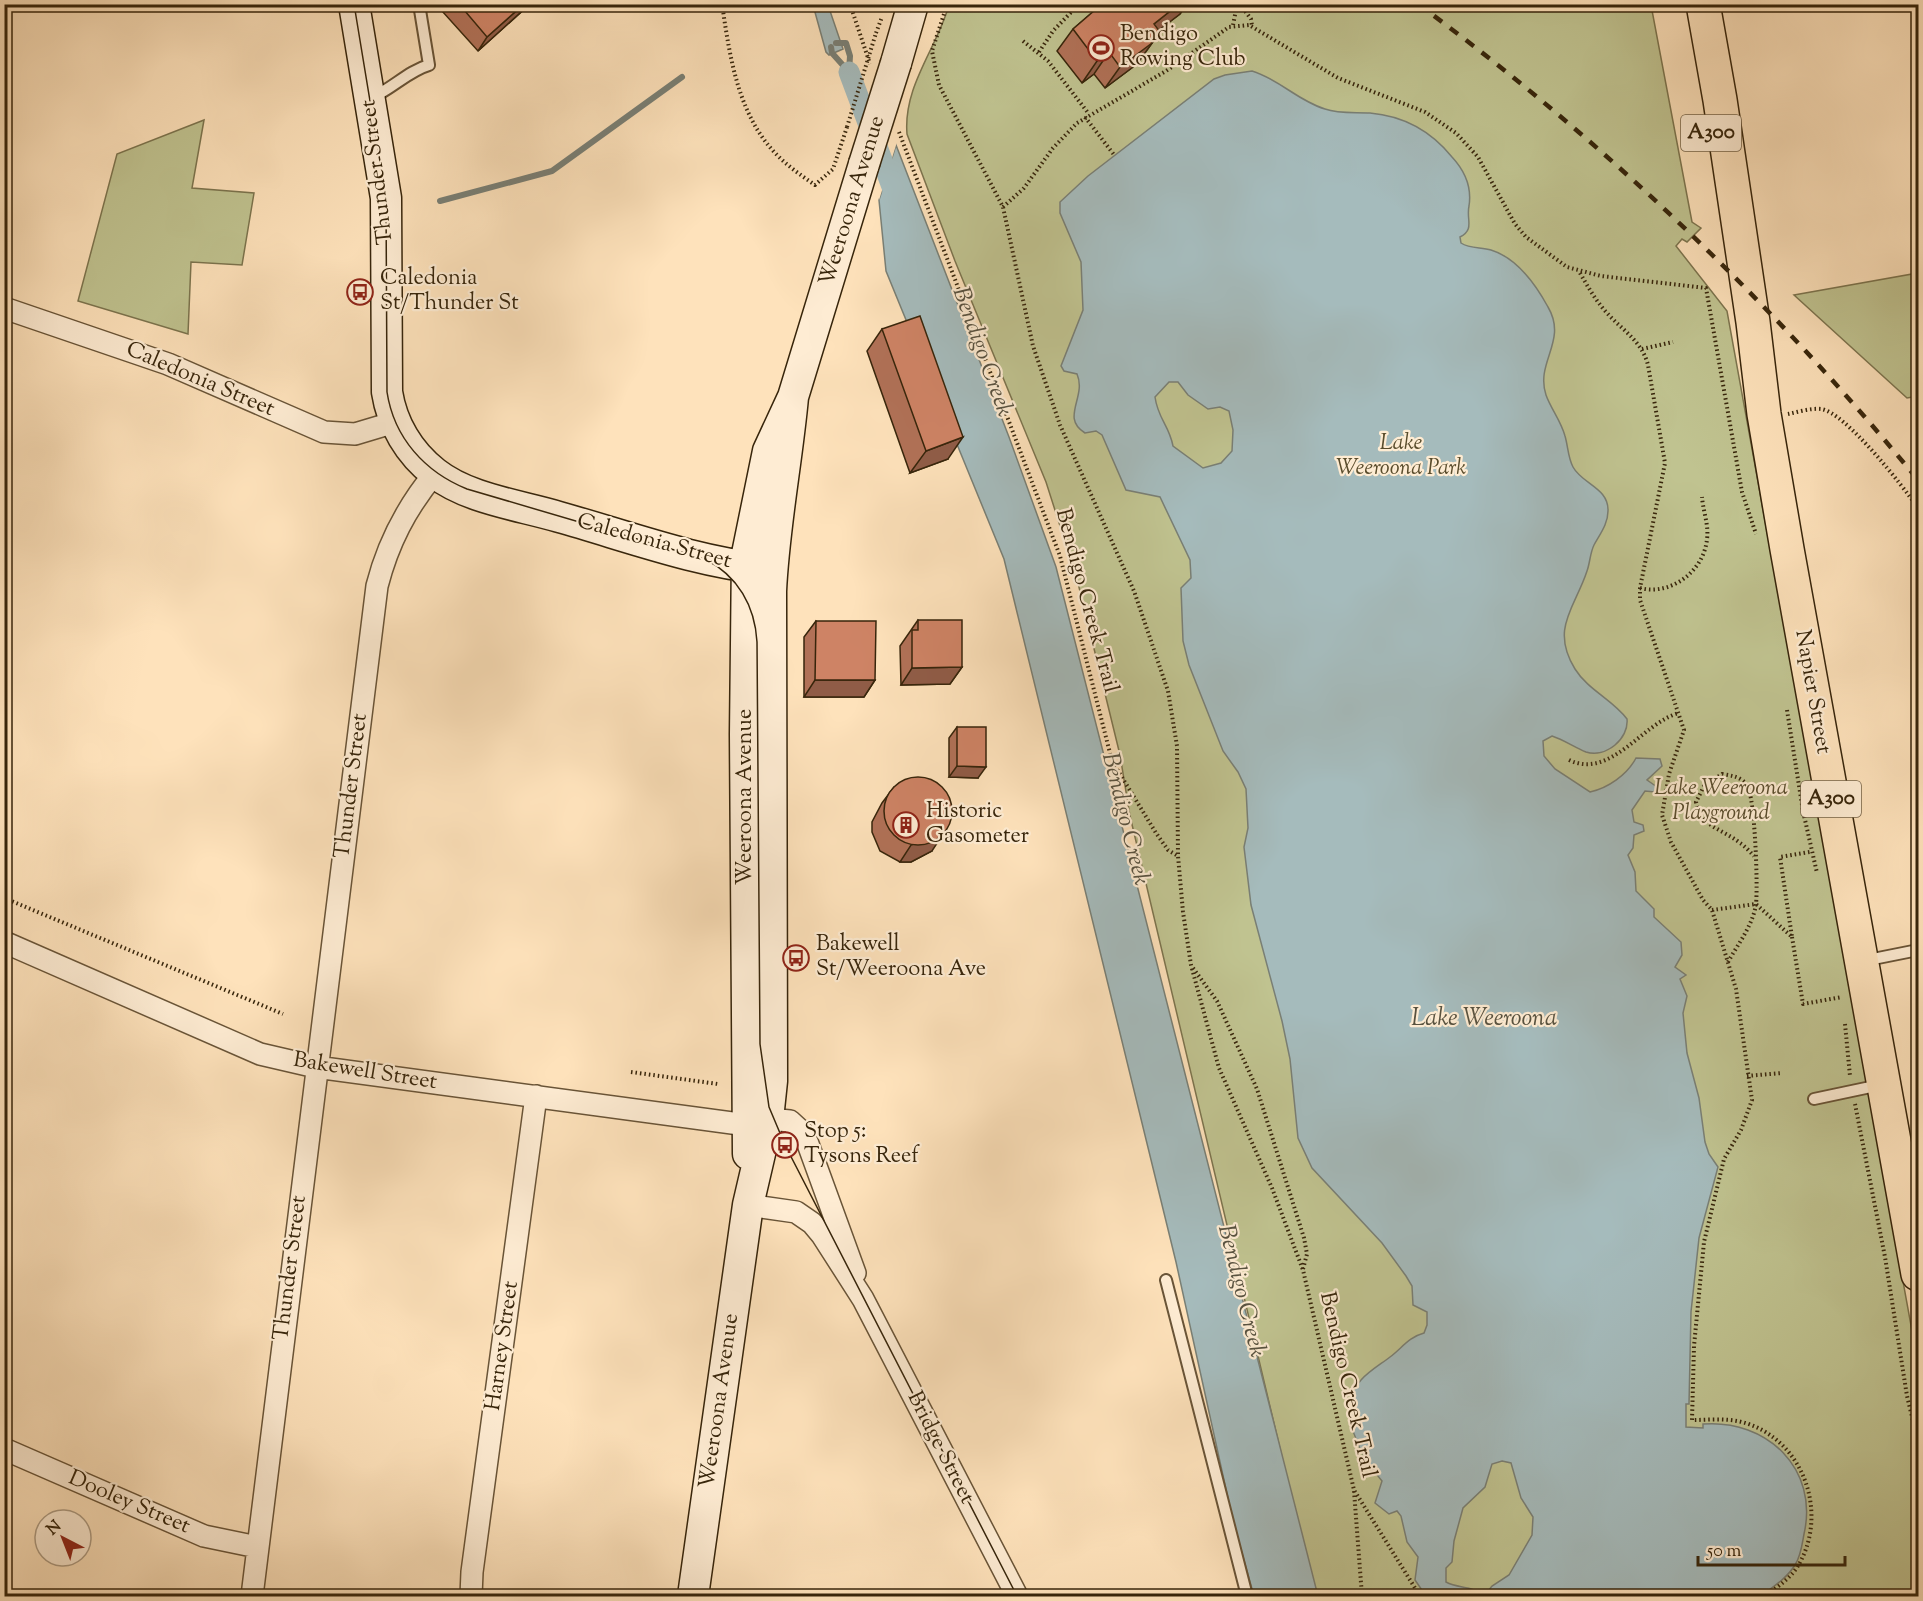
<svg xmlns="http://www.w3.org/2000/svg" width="1923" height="1601" font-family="'Sorts Mill Goudy',serif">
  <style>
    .green { fill: #c0c390; stroke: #7c744e; stroke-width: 1.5 }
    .water { fill: #a5bbbc; stroke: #797f75; stroke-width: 1.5; fill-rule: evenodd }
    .pier { fill: #fee2bb }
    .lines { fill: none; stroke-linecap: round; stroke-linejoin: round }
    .stream { stroke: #797f75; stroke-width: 6 }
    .canal { stroke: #a5bbbc; stroke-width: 21 }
    .lane-casing { stroke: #695437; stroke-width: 14 }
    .street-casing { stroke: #695437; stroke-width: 24 }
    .secondary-casing { stroke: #37250b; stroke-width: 33 }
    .highway-casing { stroke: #37250b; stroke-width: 36 }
    .path { stroke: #37250b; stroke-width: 4; stroke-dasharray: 1.5 3; stroke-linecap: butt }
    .lane { stroke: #feecd3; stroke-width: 10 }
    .street { stroke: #feecd3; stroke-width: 21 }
    .secondary { stroke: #feecd3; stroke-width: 30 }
    .highway { stroke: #fee2bb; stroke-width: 33 }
    .tram { stroke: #37250b; stroke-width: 1.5 }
    .rail { stroke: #37250b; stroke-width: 4.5; stroke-dasharray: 10 10; stroke-linecap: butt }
    .secondary-bridge-casing { stroke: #37250b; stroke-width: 33; stroke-linecap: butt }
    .path-bridge { stroke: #37250b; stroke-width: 4; stroke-dasharray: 1.5 3; stroke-linecap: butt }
    .secondary-bridge { stroke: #feecd3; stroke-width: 30 }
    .wall { fill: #b17157; stroke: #37250b; stroke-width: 1.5 }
    .shaded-wall { fill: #905c47; stroke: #37250b; stroke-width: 1.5 }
    .building { fill: #ce8365; stroke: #37250b; stroke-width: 1.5 }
    .labels { text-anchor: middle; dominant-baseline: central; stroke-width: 4.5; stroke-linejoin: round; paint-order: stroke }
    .shield { fill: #feecd3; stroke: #736147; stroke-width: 1.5 }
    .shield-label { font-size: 21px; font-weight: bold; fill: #37250b }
    .poi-label { font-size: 22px; fill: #37250b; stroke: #feecd3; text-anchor: start }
    .street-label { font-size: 22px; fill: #37250b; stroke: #feecd3 }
    .park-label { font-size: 22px; font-style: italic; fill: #594c2c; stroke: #feecd3 }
    .water-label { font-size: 24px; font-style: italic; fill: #585240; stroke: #feecd3 }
  </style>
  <rect width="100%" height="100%" fill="#fee2bb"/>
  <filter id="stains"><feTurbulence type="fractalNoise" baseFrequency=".00333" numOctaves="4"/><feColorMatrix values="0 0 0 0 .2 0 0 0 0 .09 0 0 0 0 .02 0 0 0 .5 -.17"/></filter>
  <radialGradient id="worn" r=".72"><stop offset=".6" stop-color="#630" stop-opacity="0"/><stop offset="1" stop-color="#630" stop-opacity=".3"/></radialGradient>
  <path class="green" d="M949 5H1651L1692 222 1701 228 1687 242 1682 239 1676 246 1727 311 1918 1364V1596H1317L1300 1533 1130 816 1120 755 1077 579 1046 482 955 261 907 134C903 86 937 48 949 5Z
    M204 120 192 188 254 193 242 265 191 262 188 334 78 301 117 154Z
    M1918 273V396L1907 398 1794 295Z"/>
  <path class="water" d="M813 5H828L843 49 829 55 826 52Z
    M1252 71C1279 79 1298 101 1325 109 1339 114 1355 112 1370 113 1404 116 1431 131 1452 157 1465 171 1472 187 1469 206 1466 220 1475 229 1460 237L1461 243C1470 249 1481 247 1491 250 1517 258 1536 285 1548 307 1568 341 1535 362 1546 395 1551 409 1561 421 1565 436 1568 446 1568 458 1573 467 1582 484 1609 488 1608 511 1608 524 1600 534 1594 545 1590 553 1590 563 1587 571 1575 608 1550 628 1575 669 1588 690 1613 700 1627 719 1629 739 1606 758 1586 752 1574 747 1564 740 1552 736L1543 741 1544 756 1555 769 1590 792C1608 788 1627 775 1636 758L1660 759 1662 766 1647 780 1657 787 1655 792 1645 791 1632 810 1634 822 1643 825 1644 831 1634 835 1633 848 1628 855 1635 872 1636 891 1654 909V917L1681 942 1682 955 1675 967 1686 975 1680 979 1687 996 1683 1013 1687 1053 1699 1098 1705 1142 1709 1154 1718 1167 1699 1238 1691 1312 1689 1404H1686V1427L1703 1428V1424C1767 1419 1819 1469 1804 1534 1802 1545 1801 1556 1795 1565 1787 1578 1773 1587 1761 1596H1426L1415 1580 1418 1557 1407 1542 1401 1516 1397 1511 1389 1514 1375 1503 1382 1481C1361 1457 1334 1409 1361 1380 1369 1371 1381 1364 1390 1357 1402 1348 1409 1337 1424 1333L1427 1325V1312L1413 1305 1412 1286 1406 1276 1382 1243 1312 1168 1298 1138 1290 1059 1282 1021 1251 905 1244 847 1248 828 1246 789 1238 772 1223 751 1189 665 1183 641 1181 588 1191 578 1190 560 1160 497 1126 490 1102 435 1096 431 1085 433C1060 418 1087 397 1077 374L1064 371 1061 366 1083 310 1081 262 1060 213V202L1088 176 1214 79 1225 75ZM1169 382H1178L1188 395 1208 409 1220 407 1229 411 1233 430 1232 451 1221 463 1203 468 1173 446C1169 425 1158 419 1155 397ZM1502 1461 1511 1463 1521 1498 1533 1517 1532 1535 1509 1575 1492 1586 1484 1596C1472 1585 1459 1589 1446 1582V1568L1452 1562 1454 1541 1463 1508 1485 1487 1492 1464Z
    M896 145 1009 437 1056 567 1318 1596H1254L1233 1521 1176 1262 1004 559 886 271 879 200Z"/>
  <path class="pier" d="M897 142 879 200 878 196 893 144Z"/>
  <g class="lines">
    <path class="stream" d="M836 43H846L850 56 849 72
      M831 47 832 53 849 72
      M440 201 552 171 682 77"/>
    <path class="canal" d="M849 72 897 200"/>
    <g class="lane-casing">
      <path id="lane" d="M371 98C392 89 408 71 429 65L419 4
        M1878 958 1918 950
        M1814 1099 1880 1085
        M1166 1280 1247 1596"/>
    </g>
    <g class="street-casing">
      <path id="street" d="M4 308 168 364 324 432 355 434 395 422
        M4 942 260 1054 316 1067 747 1125
        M768 1119 790 1121 802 1132 808 1144 855 1273
        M748 1205 796 1212 812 1223 822 1235 863 1299 1017 1596
        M4 1449 204 1536 257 1547
        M252 1596 377 586C388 543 406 508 435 473
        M471 1596 472 1572 536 1096"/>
    </g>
    <g class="secondary-casing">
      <path id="secondary" d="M354 4 386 198 387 392C392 424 409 453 435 473 468 499 519 505 559 517 627 536 696 562 766 569
        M896 63 913 4
        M748 1154 745 734 747 554 768 451 793 397 864 164
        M693 1596 748 1205 768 1119 772 1081 771 591C774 526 787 462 793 397"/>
    </g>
    <g class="highway-casing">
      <path id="highway" d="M1703 4 1720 100 1753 322 1764 414 1787 549 1918 1274"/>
    </g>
    <path class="path" d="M722 4C730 58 738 116 778 156 789 167 802 176 815 185L833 169 847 127
      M850 4 870 64
      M1240 4 1251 19 1252 26
      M935 5 941 8 944 14 932 51 939 85 1003 207 1033 346 1060 425 1134 591 1168 691 1177 746 1178 856 1183 912 1191 965 1219 1068 1272 1188 1303 1270 1354 1490 1420 1596
      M1233 25 1236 10 1240 5
      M876 33 882 17
      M1023 41 1048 61 1089 114
      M1039 52 1053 31 1079 4
      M1085 117 1115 156
      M899 132 1060 556 1112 761 1156 833 1168 850 1178 856
      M1003 207 1024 188 1053 148 1077 123 1166 71 1229 27 1249 25 1338 78 1425 112 1456 133 1478 157 1515 224 1526 237 1567 267 1601 276 1706 288 1742 492 1756 534
      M1580 273C1588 287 1596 301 1607 313 1622 330 1642 341 1648 365L1665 463 1640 588V600L1684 730 1669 774 1662 815 1671 842 1703 900 1712 910 1736 989 1752 1100 1741 1130 1724 1159 1704 1242 1694 1346 1692 1420C1711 1420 1732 1417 1751 1425 1807 1446 1829 1519 1796 1569 1788 1580 1776 1588 1765 1596
      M1642 349 1673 342
      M1788 414C1798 412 1810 408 1821 409 1845 412 1903 486 1918 508
      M1640 588C1671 596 1704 571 1707 539 1709 525 1703 511 1702 497
      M1787 710 1803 811 1817 873
      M1569 760C1611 780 1642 723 1679 713
      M4 898 283 1014
      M1712 910 1756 904 1792 937 1780 857 1810 852
      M1792 937 1803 1004 1842 997
      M1728 962C1738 944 1753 925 1756 904 1758 887 1755 796 1747 785 1740 776 1732 776 1722 774L1704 786 1696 802C1702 828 1723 829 1740 843 1745 846 1750 852 1754 856
      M1193 968 1217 1001 1257 1089 1304 1238 1307 1254 1303 1269
      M1845 1024 1850 1076
      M631 1072 718 1084
      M1747 1076 1782 1073
      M1855 1104 1885 1257 1907 1396 1918 1441
      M1354 1491 1362 1596"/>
    <use href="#lane" class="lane"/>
    <use href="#street" class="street"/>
    <use href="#secondary" class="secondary"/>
    <use href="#highway" class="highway"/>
    <path class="tram" d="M354 4 386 198 387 392C394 438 425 472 467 489L705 559C738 576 755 606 757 642L760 1044 769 1107 785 1145 1017 1596"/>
    <path class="rail" d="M1418 4C1603 140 1773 303 1918 480"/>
    <g class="secondary-bridge-casing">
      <path id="secondary-bridge" d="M864 164 896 63"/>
    </g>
    <path class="path-bridge" d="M847 127 876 33"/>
    <use href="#secondary-bridge" class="secondary-bridge"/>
  </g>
  <path class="wall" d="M447 4H530L478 51 442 11Z
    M1102 4H1187L1180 14 1159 30 1160 32 1137 64 1105 88 1094 74 1082 83 1057 51 1073 29Z
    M882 329 948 459 910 473 867 351Z
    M918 620 962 667 950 684 901 685 900 646Z
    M816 621 875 680 864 697H804V637Z
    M957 727 978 778 949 777V738Z
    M894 787 932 851 911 862H900L880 851 872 832V822L882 803Z"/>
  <path class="shaded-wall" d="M524 4H530L478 51 487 37Z
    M1179 4H1187L1180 14 1138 46 1154 24Z
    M1160 32 1137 64 1105 88 1120 67 1150 39Z
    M1109 52 1094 74 1082 83 1097 61Z
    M963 437 948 459 910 473 926 451Z
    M962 667 950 684 901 685 912 668Z
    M815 680H875L864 697H804Z
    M957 766 986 767 978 778 949 777Z
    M943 834 932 851 911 862H900L911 845Z"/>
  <path class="building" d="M459 4H524L487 37Z
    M1102 4H1179L1154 24 1160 32 1150 39 1152 43 1120 67 1109 52 1097 61 1073 29Z
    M920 316 963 437 926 451 882 329Z
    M918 620H962V667L912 668V630H918Z
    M816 621H876L875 680H815Z
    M957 727H986V767L957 766Z
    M884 811a34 34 0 1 1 68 0a34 34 0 1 1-68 0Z"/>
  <defs>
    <g id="stadium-ring" transform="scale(1.35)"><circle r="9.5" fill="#feecd3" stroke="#8f2418" stroke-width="1.5"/><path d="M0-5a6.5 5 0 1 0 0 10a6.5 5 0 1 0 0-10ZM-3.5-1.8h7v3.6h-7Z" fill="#8f2418"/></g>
    <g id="bus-ring" transform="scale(1.35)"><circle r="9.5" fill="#feecd3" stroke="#8f2418" stroke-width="1.5"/><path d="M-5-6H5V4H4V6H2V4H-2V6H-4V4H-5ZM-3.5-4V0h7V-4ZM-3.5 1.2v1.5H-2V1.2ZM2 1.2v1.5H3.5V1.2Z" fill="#8f2418"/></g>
    <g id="building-ring" transform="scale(1.35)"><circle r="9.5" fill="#feecd3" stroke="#8f2418" stroke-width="1.5"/><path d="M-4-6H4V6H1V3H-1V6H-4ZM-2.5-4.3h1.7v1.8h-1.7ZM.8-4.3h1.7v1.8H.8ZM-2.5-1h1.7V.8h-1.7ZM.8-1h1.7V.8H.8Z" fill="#8f2418"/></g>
  </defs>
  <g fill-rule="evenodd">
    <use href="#stadium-ring" x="1101" y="48"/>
    <use href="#bus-ring" x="360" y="292"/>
    <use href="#building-ring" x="906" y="825"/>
    <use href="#bus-ring" x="796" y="958"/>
    <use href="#bus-ring" x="785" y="1145"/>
  </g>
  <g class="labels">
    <g class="shield">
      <rect x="1681" y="115" width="60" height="36" rx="4.5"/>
      <rect x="1801" y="781" width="60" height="36" rx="4.5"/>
    </g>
    <g class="shield-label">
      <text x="1711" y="133">A300</text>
      <text x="1831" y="799">A300</text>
    </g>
    <g class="poi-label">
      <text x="1120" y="35">Bendigo<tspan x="1120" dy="25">Rowing Club</tspan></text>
      <text x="380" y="279">Caledonia<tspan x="380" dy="25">St/Thunder St</tspan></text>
      <text x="926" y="812">Historic<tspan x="926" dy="25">Gasometer</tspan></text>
      <text x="816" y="945">Bakewell<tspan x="816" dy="25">St/Weeroona Ave</tspan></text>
      <text x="804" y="1132">Stop 5:<tspan x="804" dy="25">Tysons Reef</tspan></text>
    </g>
    <g class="street-label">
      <text transform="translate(378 172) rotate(-97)">Thunder Street</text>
      <text transform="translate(853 201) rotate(-73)">Weeroona Avenue</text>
      <text transform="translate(200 380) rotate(23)">Caledonia Street</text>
      <text transform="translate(654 542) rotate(15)">Caledonia Street</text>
      <text transform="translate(1086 601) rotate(75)">Bendigo Creek Trail</text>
      <text transform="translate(1812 692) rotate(80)">Napier Street</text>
      <text transform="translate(352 786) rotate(-83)">Thunder Street</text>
      <text transform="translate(746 797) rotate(-90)">Weeroona Avenue</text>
      <text transform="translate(365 1072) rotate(9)">Bakewell Street</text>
      <text transform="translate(291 1268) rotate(-83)">Thunder Street</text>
      <text transform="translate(503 1346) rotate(-82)">Harney Street</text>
      <text transform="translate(1347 1385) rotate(77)">Bendigo Creek Trail</text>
      <text transform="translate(720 1401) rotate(-82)">Weeroona Avenue</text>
      <text transform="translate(940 1448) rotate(63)">Bridge Street</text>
      <text transform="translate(129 1503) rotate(23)">Dooley Street</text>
    </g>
    <g class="park-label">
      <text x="1401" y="444">Lake<tspan x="1401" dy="25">Weeroona Park</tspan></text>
      <text x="1721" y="789">Lake Weeroona<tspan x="1721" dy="25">Playground</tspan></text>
    </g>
    <g class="water-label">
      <text transform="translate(982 352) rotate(70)">Bendigo Creek</text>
      <text transform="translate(1125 819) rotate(76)">Bendigo Creek</text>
      <text x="1484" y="1019">Lake Weeroona</text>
      <text transform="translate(1241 1291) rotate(76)">Bendigo Creek</text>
    </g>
  </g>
  <rect width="1923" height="1601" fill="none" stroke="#fee2bb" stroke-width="24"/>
  <rect x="6" y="6" width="1911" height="1589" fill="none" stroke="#37250b" stroke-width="3"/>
  <rect x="12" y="12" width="1899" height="1577" fill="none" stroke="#37250b" stroke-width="1.5"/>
  <g transform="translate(63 1538) rotate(318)"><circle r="28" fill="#feecd3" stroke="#ae9c83" stroke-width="1.5"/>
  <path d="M0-4.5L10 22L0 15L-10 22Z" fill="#8f2418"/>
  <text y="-9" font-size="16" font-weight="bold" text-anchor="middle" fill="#37250b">N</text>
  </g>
  <path d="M1698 1556v9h147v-9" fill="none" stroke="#37250b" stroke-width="3"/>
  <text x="1707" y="1556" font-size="18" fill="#37250b" stroke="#feecd3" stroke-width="4.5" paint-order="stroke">50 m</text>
  <rect width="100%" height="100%" filter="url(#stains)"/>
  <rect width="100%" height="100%" fill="url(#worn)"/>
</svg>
